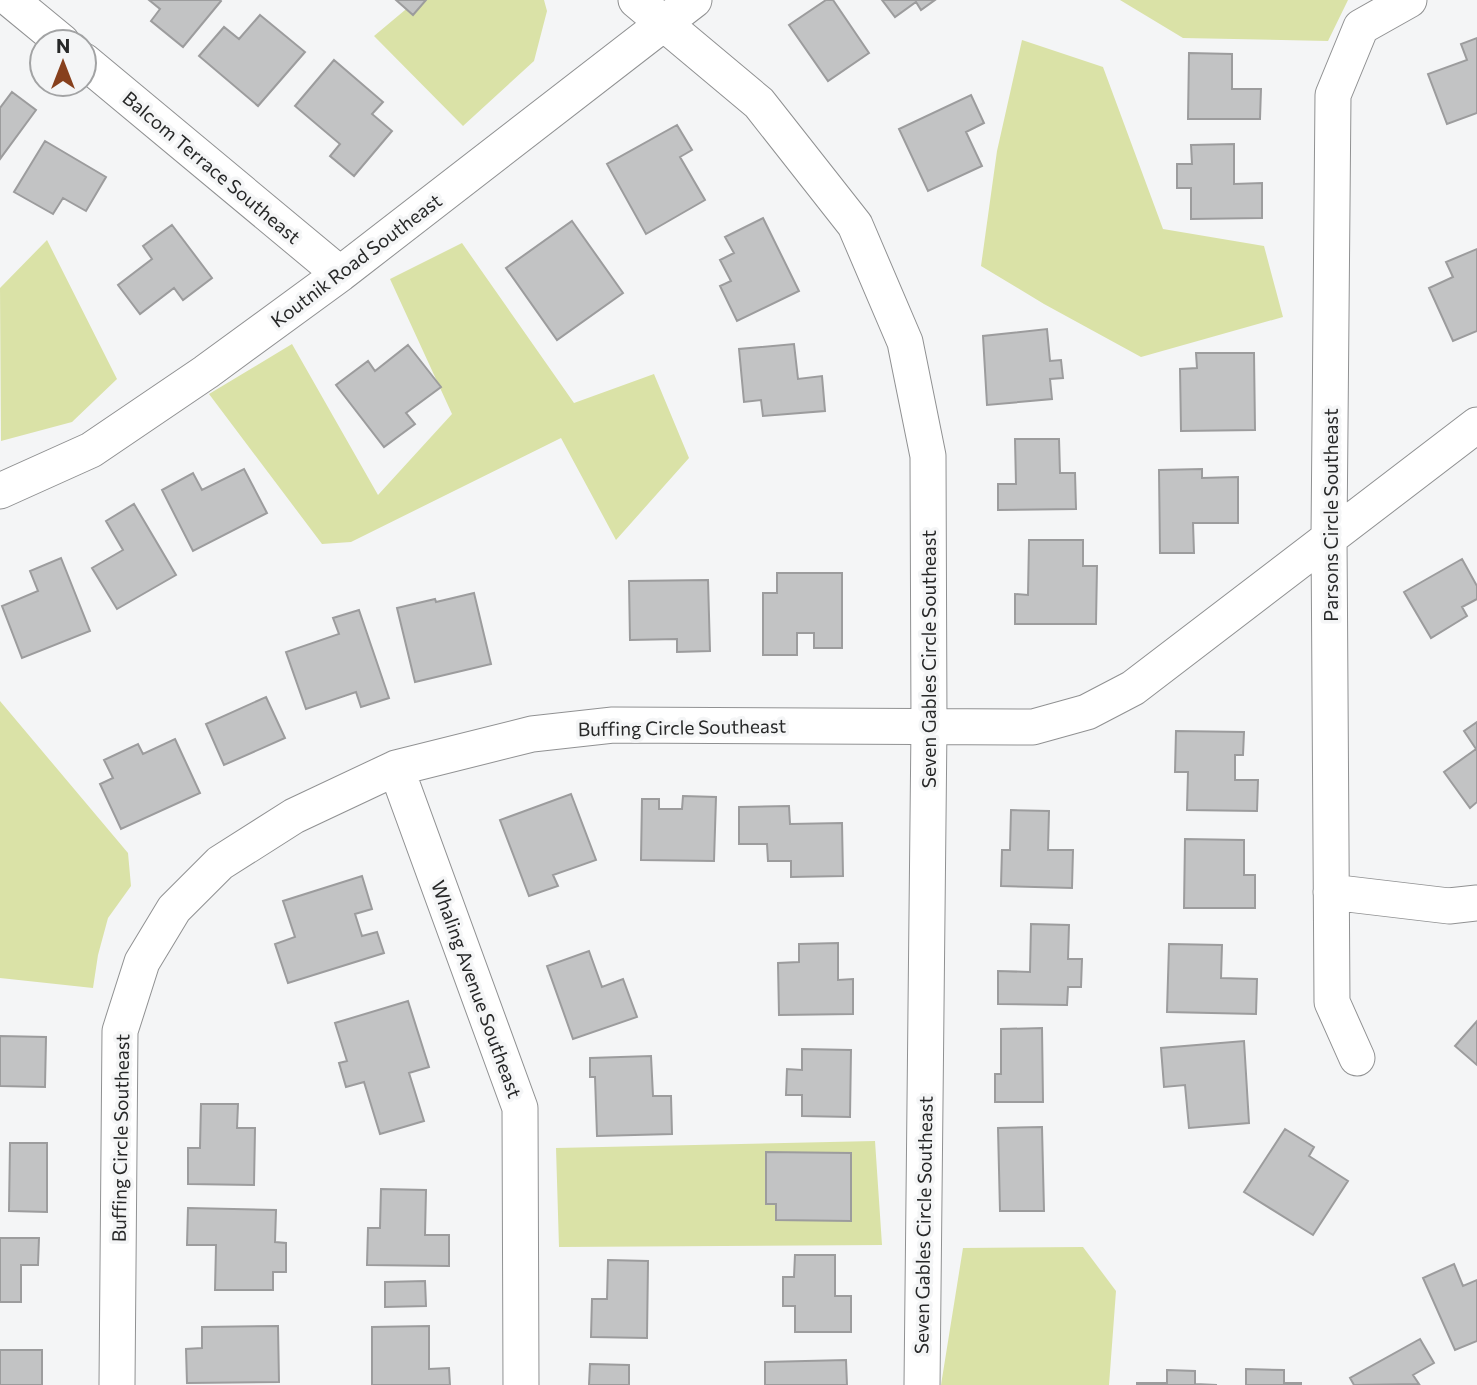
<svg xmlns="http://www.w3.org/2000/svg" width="1477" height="1385" font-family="Commissioner,sans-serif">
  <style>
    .green { fill: #dae2a7 }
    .building { fill: #c2c3c4; stroke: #9c9c9d; stroke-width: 2 }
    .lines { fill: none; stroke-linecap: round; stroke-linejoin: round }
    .minor-casing { stroke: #909192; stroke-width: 37 }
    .minor { stroke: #fff; stroke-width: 35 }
    .labels { text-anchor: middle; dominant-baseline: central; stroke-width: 7; stroke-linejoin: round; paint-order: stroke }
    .street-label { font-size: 19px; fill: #272828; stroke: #f4f5f6 }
  </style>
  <rect width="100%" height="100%" fill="#f4f5f6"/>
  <path class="green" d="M417 0H544L547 11 534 61 463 126 374 36Z
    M1120 0H1348L1328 41 1183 38Z
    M1022 40 1103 67 1163 229 1264 246 1283 317 1141 357 1044 304 981 266 997 151Z
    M47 240 117 379 72 422 1 441 0 288Z
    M462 243 574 403 654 374 689 458 616 540 561 438 351 542 322 544 209 394 292 344 378 495 452 414 390 279Z
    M0 701 128 853 131 886 108 918 98 955 93 988 0 978Z
    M875 1141 882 1245 559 1247 556 1148Z
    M1083 1247 1116 1291 1109 1385H941L963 1248Z"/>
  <path class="building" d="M149 0H220L221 1 183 47 151 21 160 9Z
    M396 0H426L413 15Z
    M826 0H833L869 53 828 81 789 25Z
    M882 0H935L921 10 916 2 895 17Z
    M260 15 305 52 258 106 199 56 224 27 239 39Z
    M1477 38V113L1447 124 1428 74 1467 60 1461 44Z
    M1189 53 1232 54V89H1261L1260 119H1188Z
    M334 60 383 102 372 114 392 131 354 176 330 156 340 144 295 106Z
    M12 92 36 110 0 159V108Z
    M971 95 984 123 966 132 982 166 928 191 899 129Z
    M677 125 692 150 680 157 705 200 646 234 607 164Z
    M45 141 106 177 86 211 63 198 53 214 14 192Z
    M1234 144V184L1262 183V218L1191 219V188H1177V164H1192L1191 145Z
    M763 218 799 291 737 321 720 286 731 281 720 260 734 253 725 237Z
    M572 221 623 293 557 340 506 268Z
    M172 225 212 278 183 300 174 288 140 314 118 285 152 259 143 246Z
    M1477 249V331L1453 341 1429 288 1453 277 1446 262Z
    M1047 329 1050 361 1061 360 1063 378 1050 379 1052 399 987 405 983 336Z
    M794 344 798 379 822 376 825 411 763 416 761 400 744 402 739 349Z
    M408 345 441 387 406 413 415 424 384 447 336 385 368 361 375 371Z
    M1196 353H1254L1255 430 1181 431 1180 369 1197 368Z
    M1015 439H1059L1060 473H1075L1076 509 998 510V484H1016Z
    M244 469 267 513 193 551 162 490 193 473 202 490Z
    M1202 469V478L1238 477V523H1193L1194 553H1160L1159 470Z
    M134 504 176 575 117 609 92 568 123 550 106 521Z
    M1029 540H1083V566H1097L1096 624H1015V594L1028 595Z
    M61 558 90 631 22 658 2 606 38 591 30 571Z
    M1462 559 1477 586V599L1462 607 1467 616 1431 638 1404 592Z
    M777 573H842V648H814V633H797V655H763V593H777Z
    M708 580 710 651 677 652V639L630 640 629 581Z
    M474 593 491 664 415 682 397 608 435 599 436 602Z
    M359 610 389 698 361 707 356 692 306 709 286 652 339 634 333 618Z
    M266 697 285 738 224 765 206 724Z
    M1477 722V802L1470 808 1444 772 1476 749 1464 731Z
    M1176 731 1244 732 1243 755H1235V780H1258L1257 811 1187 810 1188 772H1175Z
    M175 739 200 793 121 829 100 784 113 778 104 760 138 744 143 754Z
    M571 794 596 860 553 875 558 886 529 896 500 820Z
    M683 796 716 797 714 861 641 860 642 799H659V809H682Z
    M789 806 790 824 842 823 843 876 791 877V861H768L767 844H739V807Z
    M1011 810 1049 811 1048 850H1073L1072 888 1001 886 1002 850H1010Z
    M1185 839 1244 840V875H1255V908H1184Z
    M362 876 372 909 355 914 362 936 377 932 384 953 288 983 275 944 295 937 283 901Z
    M1031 924 1069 925 1068 959H1082L1081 987H1068L1067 1005 998 1004V971L1030 972Z
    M838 943V980L853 979V1014L779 1015 778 963 799 962V944Z
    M1169 944 1222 945 1221 978 1257 979 1256 1014 1167 1012Z
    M589 951 602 987 623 979 637 1017 573 1039 547 966Z
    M408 1001 429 1067 409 1073 424 1121 380 1134 364 1082 346 1087 339 1063 347 1061 335 1023Z
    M1477 1021V1065L1455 1046Z
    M1042 1028 1043 1102H995V1074H1001V1029Z
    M0 1036 46 1037 45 1087 0 1086Z
    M1244 1041 1249 1123 1189 1128 1185 1085 1164 1087 1161 1048Z
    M802 1049 851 1050 850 1117 802 1116V1095H786L787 1069 802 1070Z
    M651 1056 653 1096H671L672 1134 597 1136 595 1077H590V1058Z
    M201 1104H238L237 1128H255L254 1185 188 1184V1148H200Z
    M1042 1127 1044 1211H1000L998 1128Z
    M1285 1129 1314 1147 1309 1156 1348 1181 1313 1235 1244 1192Z
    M10 1143H47V1212L9 1211Z
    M766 1152 851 1153V1221L776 1220V1204H766Z
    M381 1189 426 1190 425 1235H449V1266L367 1265 368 1228H380Z
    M188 1208 276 1210 275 1242 286 1243V1272H273V1290H215L216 1245H187Z
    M0 1238H39L38 1265H21V1302H0Z
    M795 1255H835V1296H851V1332H795V1306H783V1277H794Z
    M608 1260 648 1261 647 1338 591 1337 592 1299H607Z
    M1454 1264 1463 1286 1477 1280V1341L1455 1350 1423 1278Z
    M425 1281 426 1306 385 1307V1282Z
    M278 1326 279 1382 187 1383 186 1349 202 1348V1327Z
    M429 1326V1369L449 1368 450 1385H372V1327Z
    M1420 1339 1434 1363 1413 1375 1419 1384 1354 1385 1350 1378Z
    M0 1350H42V1385H0Z
    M846 1360 847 1385H765V1362Z
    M590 1364 629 1365V1385H589Z
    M1246 1369 1284 1370V1383H1301V1385H1246Z
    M1167 1370 1195 1371V1384L1217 1385H1137V1383H1167Z"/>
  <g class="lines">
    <g class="minor-casing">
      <path id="minor" d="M11 0 62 42
        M636 0 759 103 855 225 905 342 928 456 929 726 922 1385
        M84 61 340 274
        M0 491 91 450 206 372 340 274 694 0
        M396 768 520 1108 521 1385
        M1331 892 1449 906 1477 903
        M1357 1058 1332 1002 1329 536 1333 95 1361 27 1409 0
        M117 1385 120 1031 142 962 174 909 220 863 294 816 396 768 532 734 613 725 1033 727 1087 712 1133 688 1477 425"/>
    </g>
    <use href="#minor" class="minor"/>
  </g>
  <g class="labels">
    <g class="street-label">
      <text transform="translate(212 167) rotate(40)">Balcom Terrace Southeast</text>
      <text transform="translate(356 260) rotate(-37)">Koutnik Road Southeast</text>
      <text transform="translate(1330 515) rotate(-90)">Parsons Circle Southeast</text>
      <text transform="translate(928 659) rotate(-90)">Seven Gables Circle Southeast</text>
      <text transform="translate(682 727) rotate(-1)">Buffing Circle Southeast</text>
      <text transform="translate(477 989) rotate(70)">Whaling Avenue Southeast</text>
      <text transform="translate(120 1138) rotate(-89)">Buffing Circle Southeast</text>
      <text transform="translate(923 1225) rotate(-89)">Seven Gables Circle Southeast</text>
    </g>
  </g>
  <g transform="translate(63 63)"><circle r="33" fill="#f4f5f6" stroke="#a2a3a4" stroke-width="2"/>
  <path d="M0-5L12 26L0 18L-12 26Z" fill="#87401d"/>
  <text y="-10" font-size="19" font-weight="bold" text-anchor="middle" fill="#272828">N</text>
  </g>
</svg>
